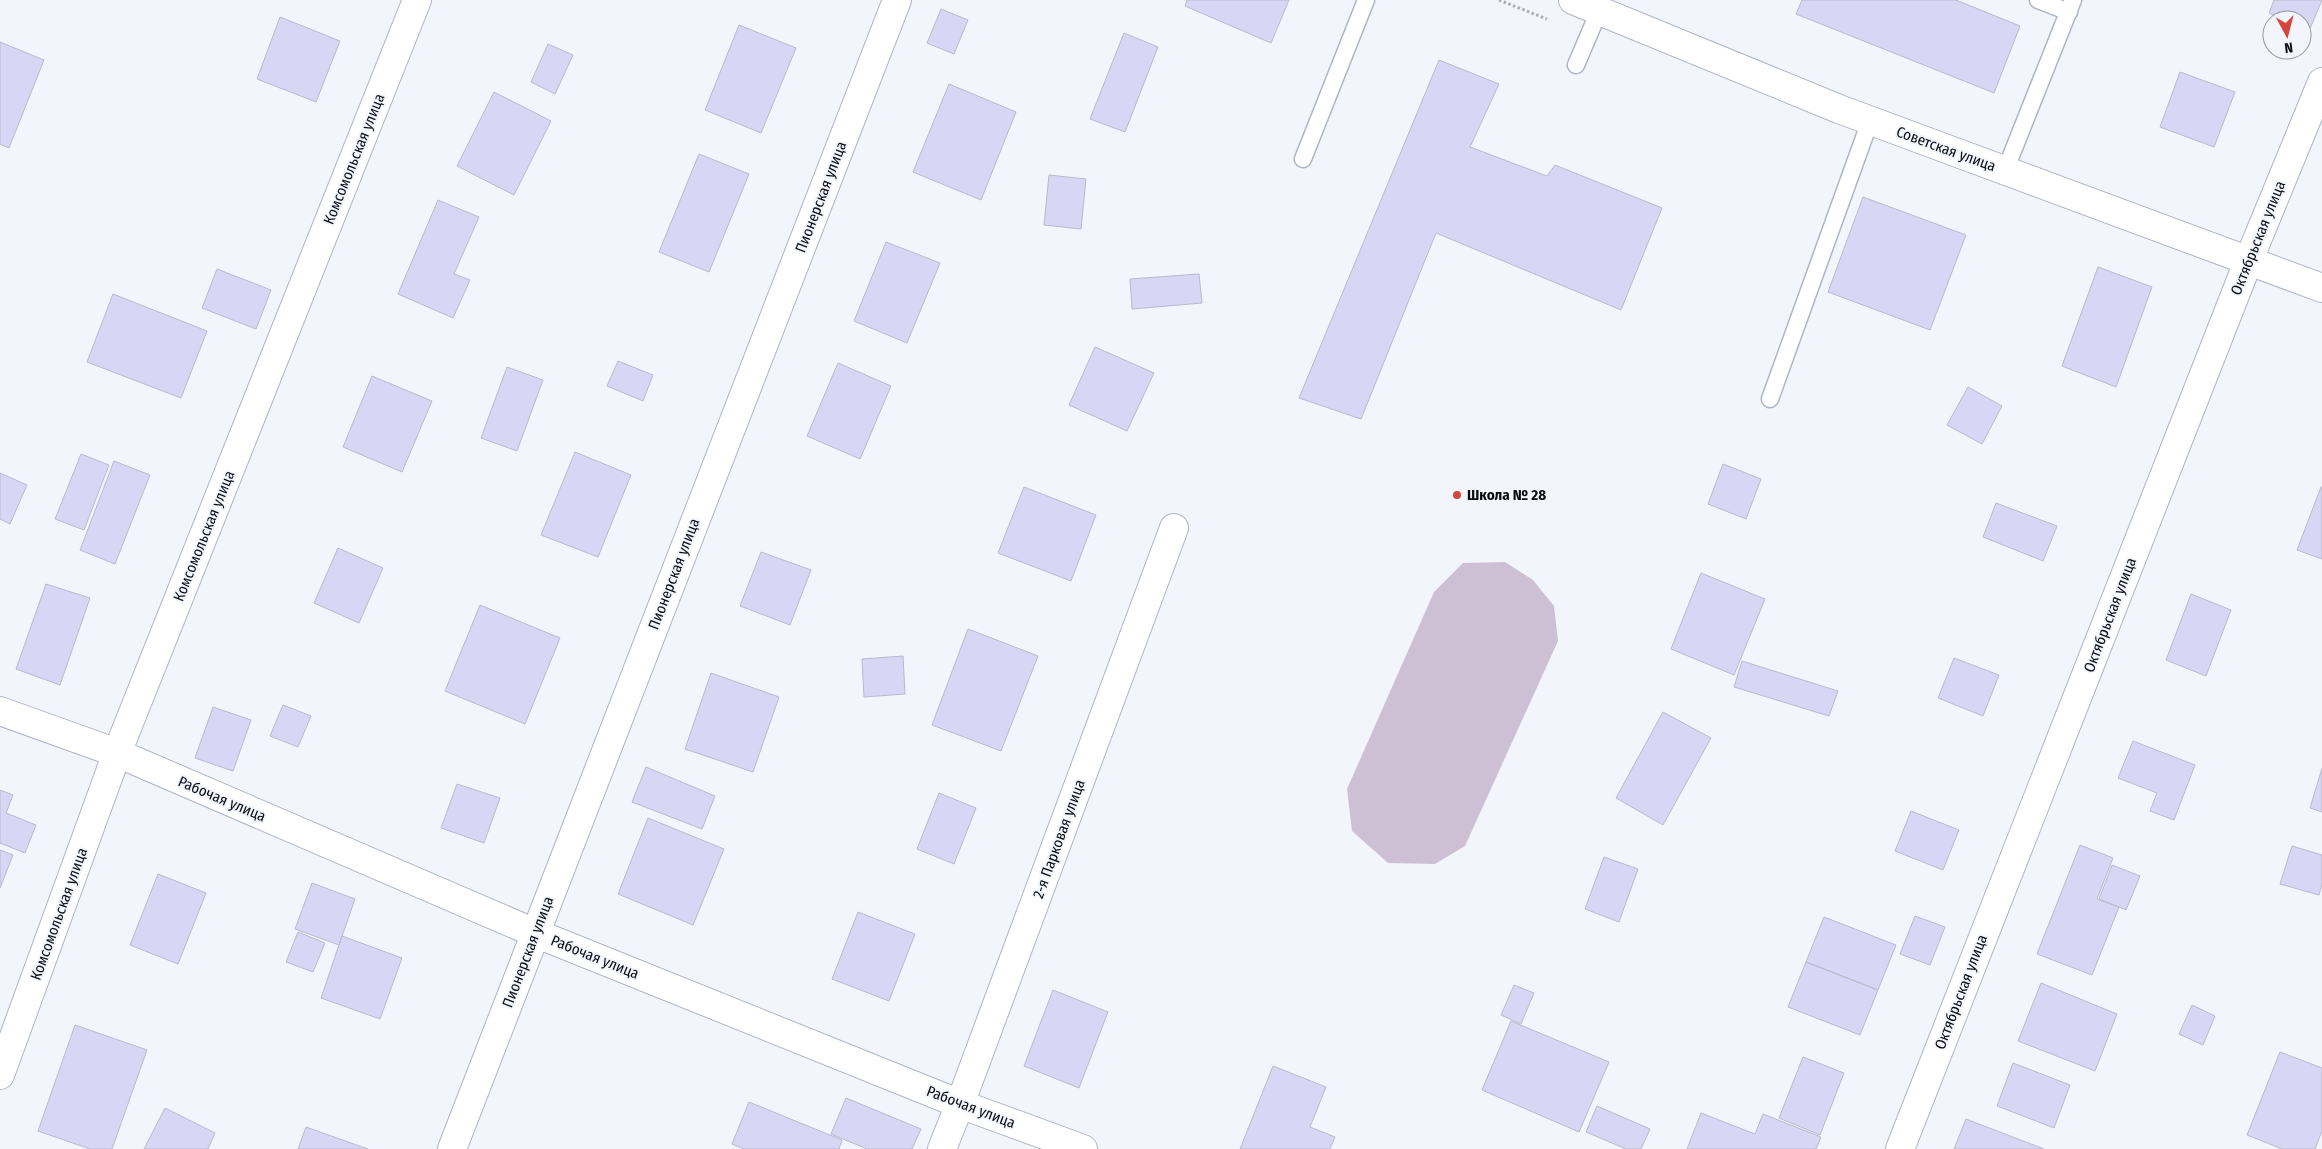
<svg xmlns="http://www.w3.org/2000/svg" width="2322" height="1149" font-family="'Fira Sans Condensed',sans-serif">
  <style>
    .green { fill: #cdc0d4 }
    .building { fill: #d8d6f5; stroke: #bab9cb }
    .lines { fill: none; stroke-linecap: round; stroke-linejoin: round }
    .service-casing { stroke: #adb5c5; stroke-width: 19 }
    .minor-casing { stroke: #adb5c5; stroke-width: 30 }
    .path { stroke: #aaadb4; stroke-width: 3; stroke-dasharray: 2.5 2.5; stroke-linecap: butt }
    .service { stroke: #fff; stroke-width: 16 }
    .minor { stroke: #fff; stroke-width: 28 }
    .poi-dot { fill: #d4463d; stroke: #f2f5fc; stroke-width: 2 }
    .labels { text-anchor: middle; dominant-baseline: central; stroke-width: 4; stroke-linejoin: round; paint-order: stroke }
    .street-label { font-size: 15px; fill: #090c11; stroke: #f2f5fc }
    .poi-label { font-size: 15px; font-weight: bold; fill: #090c11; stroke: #f2f5fc; text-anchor: start }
  </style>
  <rect width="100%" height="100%" fill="#f2f5fc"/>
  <path class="green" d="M1505 562 1533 580 1554 606 1558 641 1465 846 1435 864 1388 863 1352 831 1347 789 1434 592 1463 563Z"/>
  <path class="building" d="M1187 0H1289L1271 43 1185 6Z
    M1802 0H1956L2020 26 1994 93 1796 14Z
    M2274 0H2322L2309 31 2302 27V20H2285L2269 13Z
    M941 9 968 20 954 54 927 43Z
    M280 17 340 41 316 102 257 79Z
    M739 25 796 48 761 133 705 110Z
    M1124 33 1158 47 1125 132 1090 119Z
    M0 42 44 60 9 148 0 144Z
    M548 44 573 55 555 94 531 82Z
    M1439 60 1499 84 1470 147 1547 176 1555 165 1662 208 1621 310 1436 233 1361 419 1299 398Z
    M2180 72 2235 92 2214 147 2160 127Z
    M949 84 1016 112 981 200 913 172Z
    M494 92 551 121 514 195 457 166Z
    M699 154 749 174 709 272 659 252Z
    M1049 175 1086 179 1081 229 1044 225Z
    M1863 197 1966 235 1930 330 1828 292Z
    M438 200 479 217 454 274 470 280 453 318 398 294Z
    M886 242 940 263 907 343 854 321Z
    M2098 267 2152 287 2116 387 2062 366Z
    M217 269 271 290 256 329 202 308Z
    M1199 274 1202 303 1132 309 1130 279Z
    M113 294 207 331 181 398 87 362Z
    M1095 347 1154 373 1127 431 1069 405Z
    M618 361 653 375 643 401 607 386Z
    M838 363 891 386 860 459 807 436Z
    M507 367 543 380 517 451 481 438Z
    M372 376 432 401 402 472 343 447Z
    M1968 387 2002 406 1982 444 1947 425Z
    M575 452 631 475 598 557 541 535Z
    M81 454 109 465 84 530 55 519Z
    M114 461 150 475 115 564 80 550Z
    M1723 464 1761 479 1746 519 1708 504Z
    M0 473 27 485 10 524 0 519Z
    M1024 487 1096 515 1071 581 998 553Z
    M2321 487H2322V559L2297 550Z
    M1996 503 2057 526 2043 561 1983 537Z
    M338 548 383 568 359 623 314 603Z
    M761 552 811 570 790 625 740 606Z
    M1701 573 1765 599 1734 675 1671 649Z
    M46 584 90 598 60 685 16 669Z
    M2191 594 2231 610 2206 676 2166 660Z
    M480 605 560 638 525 724 445 691Z
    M968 629 1038 656 1001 751 932 725Z
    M903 656 905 694 864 697 862 659Z
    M1954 658 1999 675 1983 716 1938 698Z
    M1742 661 1838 691 1829 716 1734 687Z
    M711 673 779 697 753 772 685 749Z
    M283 705 311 716 298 747 270 736Z
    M213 707 251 720 233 771 195 758Z
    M1663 712 1711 738 1663 825 1616 798Z
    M2133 741 2195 765 2174 820 2150 811 2157 793 2118 778Z
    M646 767 715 796 702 829 632 802Z
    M2322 768V812L2310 808Z
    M457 784 500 798 484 843 441 828Z
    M0 790 13 795 6 813 36 825 25 853 0 843Z
    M939 793 976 808 954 864 917 849Z
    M1911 811 1959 830 1943 870 1895 851Z
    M648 818 724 849 693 925 618 894Z
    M2080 845 2113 858 2097 899 2119 907 2092 975 2037 954Z
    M2292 846 2322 855V884L2319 895 2280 884Z
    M0 850 13 855 0 888Z
    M1604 857 1638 869 1619 922 1585 909Z
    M2112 865 2140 876 2126 910 2099 899Z
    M158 874 206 893 178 964 130 945Z
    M312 883 355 899 339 945 295 929Z
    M858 912 915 934 889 1001 832 979Z
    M1915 916 1945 927 1930 965 1900 954Z
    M1824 917 1896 945 1878 990 1806 962Z
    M298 932 325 943 313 972 286 962Z
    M342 936 402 958 380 1019 321 998Z
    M1806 962 1878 990 1860 1035 1788 1007Z
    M2041 983 2117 1014 2095 1071 2018 1041Z
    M1514 985 1534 993 1521 1024 1501 1015Z
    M1053 990 1108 1012 1079 1088 1024 1066Z
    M2192 1005 2215 1016 2203 1045 2179 1034Z
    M1511 1021 1609 1062 1579 1132 1482 1090Z
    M75 1025 147 1050 112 1149H90L38 1131Z
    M2280 1052 2322 1068V1131L2315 1149H2282L2247 1135Z
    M1803 1057 1844 1073 1820 1135 1779 1118Z
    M2013 1063 2070 1085 2054 1128 1997 1106Z
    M1273 1066 1326 1087 1310 1127 1335 1137 1330 1149H1240Z
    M846 1098 921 1129 912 1149H867L831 1134Z
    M749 1102 842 1140 839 1149H744L732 1144Z
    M1597 1106 1650 1129 1641 1149H1626L1586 1132Z
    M165 1108 215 1133 208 1149H144Z
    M1701 1113 1755 1134 1763 1114 1821 1137 1816 1149H1687Z
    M1966 1119 2044 1149H1954Z
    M306 1127 368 1149H298Z"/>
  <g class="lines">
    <g class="service-casing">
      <path id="service" d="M2038 0 2069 12
        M1576 65 1599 11
        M1303 159 1366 0
        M2005 171 2073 0
        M1770 399 1870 121"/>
    </g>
    <g class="minor-casing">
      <path id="minor" d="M1573 0 1839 109 2322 288
        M0 711 117 753 535 933 960 1104 1083 1149
        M0 1075 117 753 417 0
        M452 1149 897 0
        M942 1149 960 1104 1174 528
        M1900 1149 2248 262 2322 82"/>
    </g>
    <path class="path" d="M1499 0 1547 19"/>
    <use href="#service" class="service"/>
    <use href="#minor" class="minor"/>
  </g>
  <circle class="poi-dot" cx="1457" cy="495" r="5"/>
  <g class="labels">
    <g class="street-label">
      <text transform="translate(1946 149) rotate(20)">Советская улица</text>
      <text transform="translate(354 159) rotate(-68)">Комсомольская улица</text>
      <text transform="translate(821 197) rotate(-69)">Пионерская улица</text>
      <text transform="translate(2258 238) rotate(-68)">Октябрьская улица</text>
      <text transform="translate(204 536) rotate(-68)">Комсомольская улица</text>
      <text transform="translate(674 574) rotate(-69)">Пионерская улица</text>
      <text transform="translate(2110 615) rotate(-69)">Октябрьская улица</text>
      <text transform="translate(222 799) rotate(23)">Рабочая улица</text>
      <text transform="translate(1059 839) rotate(-70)">2-я Парковая улица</text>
      <text transform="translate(59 914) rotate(-70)">Комсомольская улица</text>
      <text transform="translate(528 952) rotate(-69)">Пионерская улица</text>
      <text transform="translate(595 957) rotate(22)">Рабочая улица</text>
      <text transform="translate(1961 992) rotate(-69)">Октябрьская улица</text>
      <text transform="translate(971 1107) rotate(21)">Рабочая улица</text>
    </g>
    <g class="poi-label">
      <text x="1467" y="495">Школа № 28</text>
    </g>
  </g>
  <g transform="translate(2287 35) rotate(173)"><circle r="24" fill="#f2f5fc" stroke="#95989e"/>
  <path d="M0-4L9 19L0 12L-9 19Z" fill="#d4463d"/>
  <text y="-8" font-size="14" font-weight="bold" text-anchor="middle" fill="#090c11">N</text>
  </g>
</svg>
